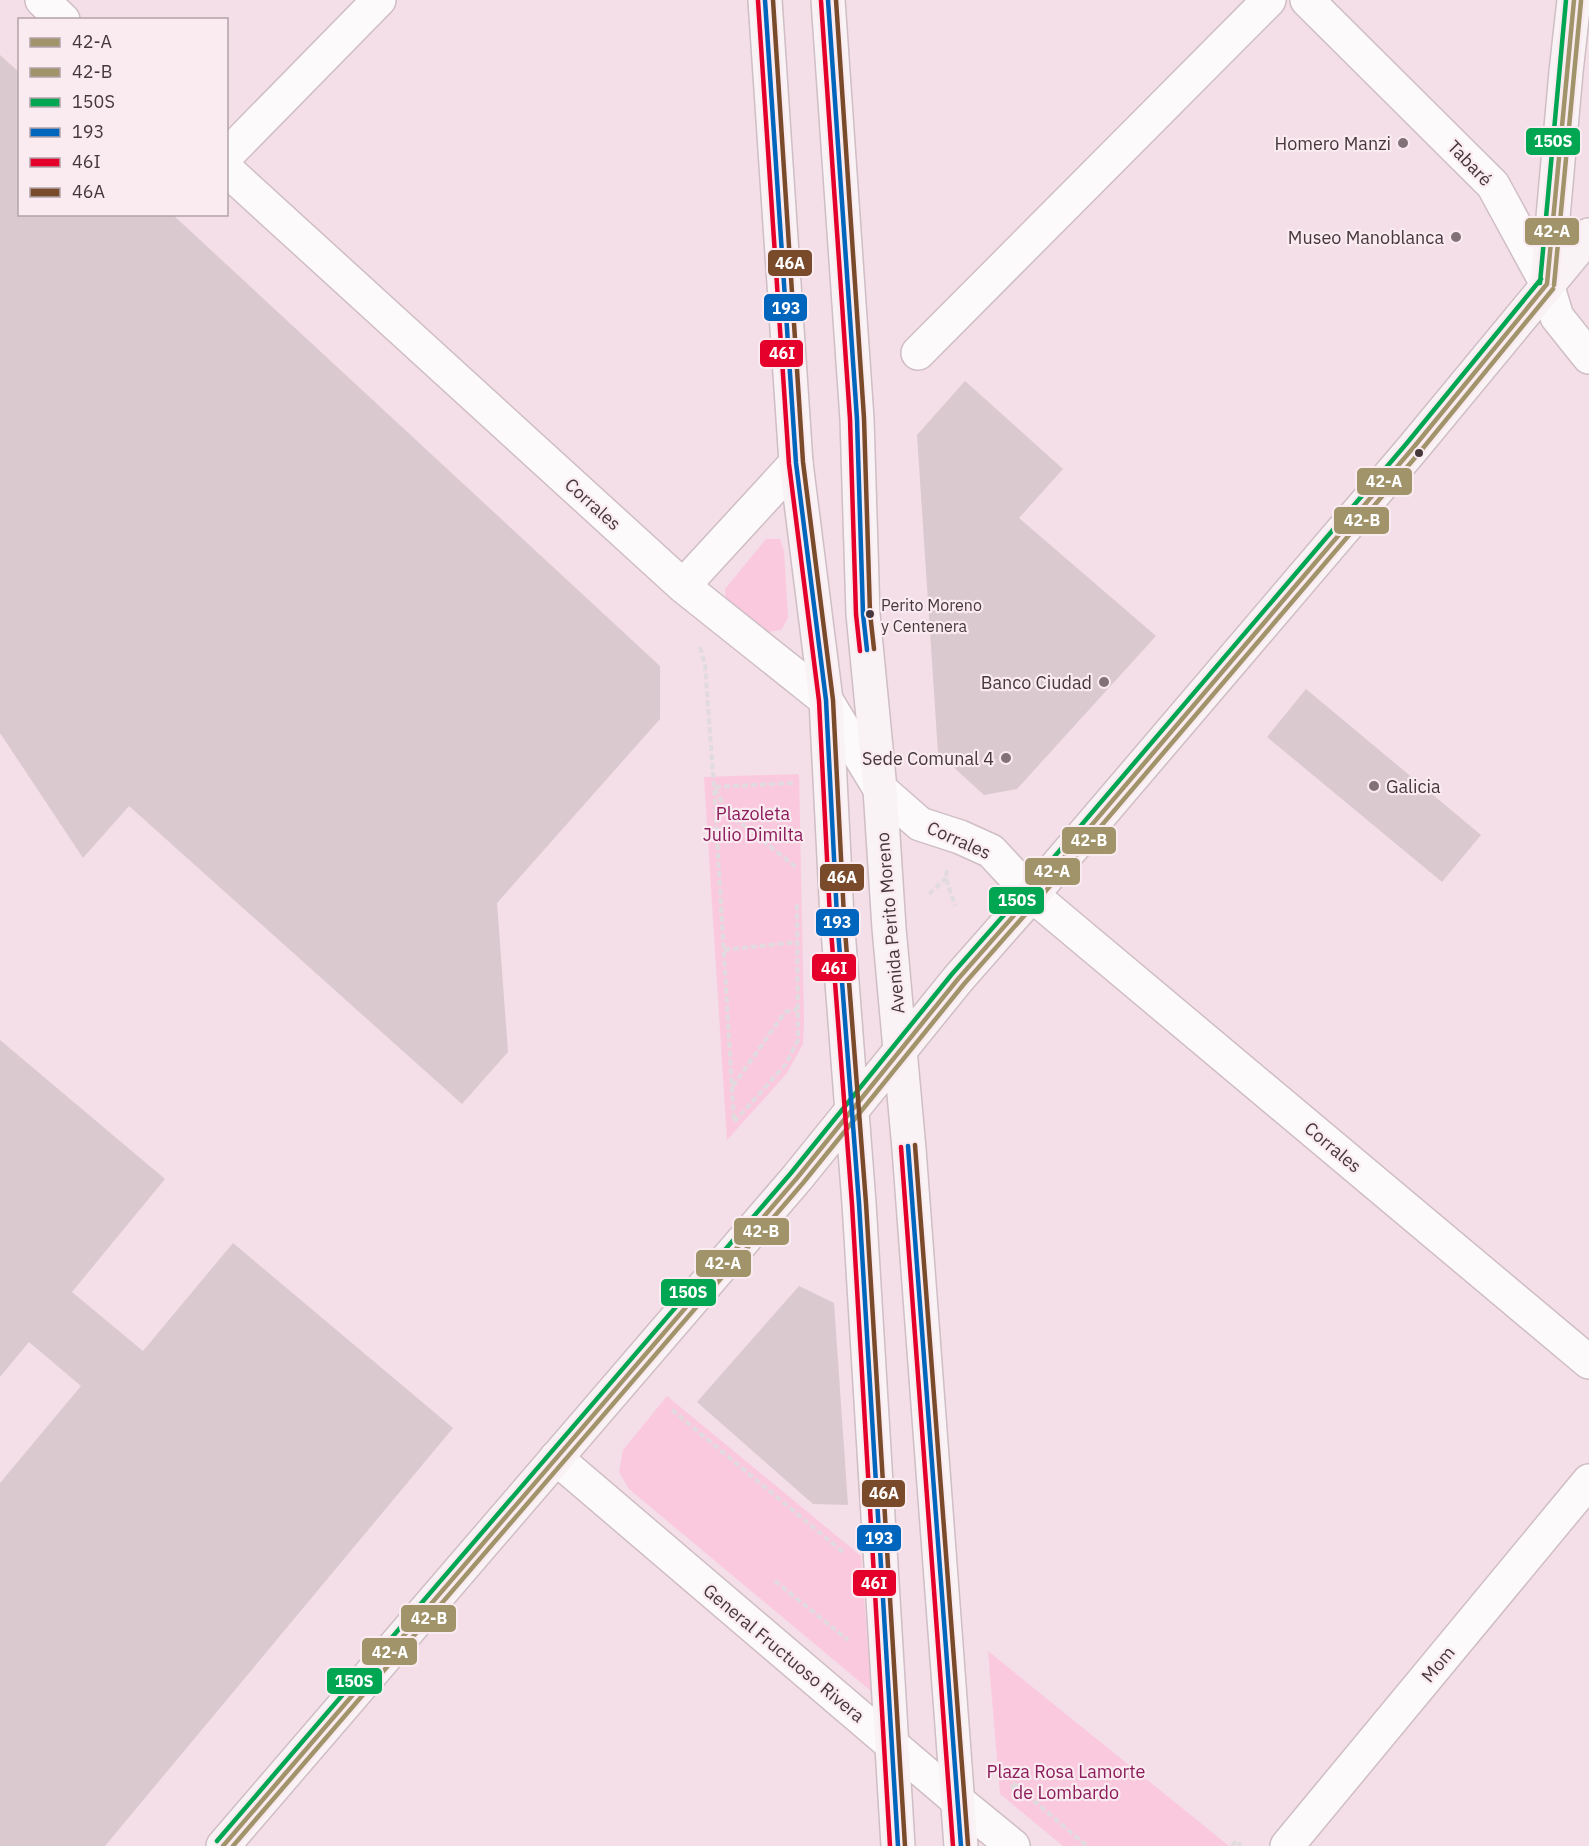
<svg xmlns="http://www.w3.org/2000/svg" width="1589" height="1846" font-family="'IBM Plex Sans',sans-serif">
  <style>
    .green { fill: #fac9de }
    .building { fill: #dbc9d0 }
    .lines { fill: none; stroke-linecap: round; stroke-linejoin: round }
    .street-casing { stroke: #cfbec4; stroke-width: 36 }
    .secondary-casing { stroke: #cfbec4; stroke-width: 36 }
    .path { stroke: #e1dbde; stroke-width: 4; stroke-dasharray: 6 3; stroke-linecap: butt }
    .street { stroke: #fdfafb; stroke-width: 33 }
    .secondary { stroke: #faf3f6; stroke-width: 33 }
    .bus-1-casing { stroke: #faebf1; stroke-width: 9 }
    .bus-2-casing { stroke: #faebf1; stroke-width: 9 }
    .bus-3-casing { stroke: #faebf1; stroke-width: 9 }
    .bus-4-casing { stroke: #faebf1; stroke-width: 9 }
    .bus-5-casing { stroke: #faebf1; stroke-width: 9 }
    .bus-6-casing { stroke: #faebf1; stroke-width: 9 }
    .bus-1 { stroke: #a2946a; stroke-width: 4.5 }
    .bus-2 { stroke: #a2946a; stroke-width: 4.5 }
    .bus-3 { stroke: #00a651; stroke-width: 4.5 }
    .bus-4 { stroke: #0065bd; stroke-width: 4.5 }
    .bus-5 { stroke: #e4002b; stroke-width: 4.5 }
    .bus-6 { stroke: #7a4b2a; stroke-width: 4.5 }
    .poi-dot { fill: #837178; stroke: #faebf1; stroke-width: 2 }
    .bus-dot { fill: #46373d; stroke: #faebf1; stroke-width: 2 }
    .labels { text-anchor: middle; dominant-baseline: central; stroke-width: 4.5; stroke-linejoin: round; paint-order: stroke }
    .bus-label { font-size: 16px; fill: #46373d; stroke: #faebf1; text-anchor: start }
    .poi-label { font-size: 18px; fill: #46373d; stroke: #faebf1; text-anchor: end }
    .street-label { font-size: 18px; fill: #46373d; stroke: #faebf1 }
    .park-label { font-size: 18px; fill: #8c1c5a; stroke: #faebf1 }
    .line-badge { stroke: #faebf1; stroke-width: 2 }
    .badge-label { font-size: 16px; text-anchor: middle; font-weight: bold; fill: #fff }
  </style>
  <rect width="100%" height="100%" fill="#f4dee7"/>
  <path class="green" d="M766 539H780L784 551 788 618 781 630 761 633 726 603 725 589Z
    M799 774 804 1020 803 1044 787 1073 727 1140 704 777Z
    M667 1396 861 1556 871 1691 629 1489 619 1472 623 1450Z
    M988 1651 1229 1846H1063L1000 1794Z"/>
  <path class="building" d="M0 55 20 73V214H172L660 666V719L497 903 508 1052 462 1104 129 806 83 858 0 733Z
    M965 381 1063 469 1019 518 1156 636 1017 789 984 795 938 753 917 435Z
    M1306 689 1481 835 1442 882 1267 737Z
    M0 1040 165 1179 72 1292 143 1351 233 1243 453 1428 105 1846H0V1483L81 1386 29 1342 0 1377Z
    M799 1286 834 1303 848 1505 813 1504 697 1402Z"/>
  <g class="lines">
    <g class="street-casing">
      <path id="street" d="M42 0 63 20
        M1307 0 1493 185 1547 284 1557 317 1589 357
        M226 156 379 0
        M226 169 683 586 826 700 880 789 920 824 960 837 991 851 1032 895 1589 1362
        M918 353 1269 0
        M683 586 796 463
        M556 1458 958 1801 1013 1846
        M1287 1846 1589 1481"/>
    </g>
    <g class="secondary-casing">
      <path id="secondary" d="M765 0 796 463 826 700 837 917 859 1203 898 1846
        M828 0 857 419 863 614 880 789 889 928 909 1149 961 1846
        M1547 284 1566 72 1574 0
        M223 1846 797 1178 958 979 1032 895 1413 448 1589 235"/>
    </g>
    <path class="path" d="M700 647 705 665 714 787 734 1122 786 1064 798 1040 797 903
      M793 783 714 787 728 813 796 867
      M947 870 946 878 955 906
      M929 894 946 878
      M724 950 797 942
      M733 1086 785 1012 798 1009
      M672 1410 843 1552
      M775 1581 848 1640
      M1013 1783 1087 1846
      M1013 1784 1014 1800
      M1232 1846 1236 1841 1241 1846"/>
    <use href="#street" class="street"/>
    <use href="#secondary" class="secondary"/>
    <g class="bus-1-casing">
      <path id="bus-1" d="M1547 284 1574 0
        M223 1846 797 1178 958 979 1032 895 1413 448 1547 284"/>
    </g>
    <g class="bus-2-casing">
      <path id="bus-2" d="M1554 285 1581 1
        M233 1846 803 1183 964 984 1038 900 1419 453 1553 289"/>
    </g>
    <g class="bus-3-casing">
      <path id="bus-3" d="M1540 283 1566 0
        M217 1841 791 1173 952 974 1026 890 1407 443 1541 279"/>
    </g>
    <g class="bus-4-casing">
      <path id="bus-4" d="M765 0 796 463 826 700 837 917 859 1203 898 1846
        M828 0 857 419 863 614 867 650
        M908 1146 961 1846"/>
    </g>
    <g class="bus-5-casing">
      <path id="bus-5" d="M758 1 789 464 819 701 830 917 852 1204 890 1846
        M821 1 850 419 856 614 860 651
        M901 1147 953 1846"/>
    </g>
    <g class="bus-6-casing">
      <path id="bus-6" d="M773 0 803 462 833 700 844 917 866 1203 905 1846
        M836 0 864 418 870 613 874 649
        M915 1145 968 1845"/>
    </g>
    <use href="#bus-1" class="bus-1"/>
    <use href="#bus-2" class="bus-2"/>
    <use href="#bus-3" class="bus-3"/>
    <use href="#bus-4" class="bus-4"/>
    <use href="#bus-5" class="bus-5"/>
    <use href="#bus-6" class="bus-6"/>
  </g>
  <g class="poi-dot">
    <circle cx="1403" cy="143" r="6"/>
    <circle cx="1456" cy="237" r="6"/>
    <circle cx="1104" cy="682" r="6"/>
    <circle cx="1006" cy="758" r="6"/>
    <circle cx="1374" cy="786" r="6"/>
  </g>
  <g class="bus-dot">
    <circle cx="1419" cy="453" r="5"/>
    <circle cx="870" cy="614" r="5"/>
  </g>
  <g class="labels">
    <g class="bus-label">
      <text x="881" y="605">Perito Moreno<tspan x="881" dy="21">y Centenera</tspan></text>
    </g>
    <g class="poi-label">
      <text x="1391" y="143">Homero Manzi</text>
      <text x="1444" y="237">Museo Manoblanca</text>
      <text x="1092" y="682">Banco Ciudad</text>
      <text x="994" y="758">Sede Comunal 4</text>
      <text x="1386" y="786" text-anchor="start">Galicia</text>
    </g>
    <g class="street-label">
      <text transform="translate(1470 163) rotate(46)">Tabaré</text>
      <text transform="translate(593 504) rotate(42)">Corrales</text>
      <text transform="translate(959 840) rotate(24)">Corrales</text>
      <text transform="translate(890 923) rotate(-95)">Avenida Perito Moreno</text>
      <text transform="translate(1333 1147) rotate(40)">Corrales</text>
      <text transform="translate(784 1653) rotate(40)">General Fructuoso Rivera</text>
      <text transform="translate(1438 1664) rotate(-50)">Mom</text>
    </g>
    <g class="park-label">
      <text x="753" y="813">Plazoleta<tspan x="753" dy="21">Julio Dimilta</tspan></text>
      <text x="1066" y="1771">Plaza Rosa Lamorte<tspan x="1066" dy="21">de Lombardo</tspan></text>
    </g>
  </g>
  <g class="line-badge">
    <rect x="1525" y="127" width="56" height="29" rx="6" fill="#00a651"/>
    <rect x="1524" y="217" width="56" height="29" rx="6" fill="#a2946a"/>
    <rect x="767" y="249" width="46" height="28" rx="6" fill="#7a4b2a"/>
    <rect x="763" y="293" width="45" height="29" rx="6" fill="#0065bd"/>
    <rect x="759" y="339" width="45" height="29" rx="6" fill="#e4002b"/>
    <rect x="1356" y="467" width="57" height="29" rx="6" fill="#a2946a"/>
    <rect x="1333" y="506" width="57" height="29" rx="6" fill="#a2946a"/>
    <rect x="1061" y="826" width="56" height="29" rx="6" fill="#a2946a"/>
    <rect x="1024" y="857" width="57" height="29" rx="6" fill="#a2946a"/>
    <rect x="819" y="863" width="46" height="29" rx="6" fill="#7a4b2a"/>
    <rect x="988" y="886" width="57" height="29" rx="6" fill="#00a651"/>
    <rect x="815" y="908" width="45" height="29" rx="6" fill="#0065bd"/>
    <rect x="811" y="953" width="46" height="29" rx="6" fill="#e4002b"/>
    <rect x="733" y="1217" width="57" height="29" rx="6" fill="#a2946a"/>
    <rect x="695" y="1249" width="57" height="29" rx="6" fill="#a2946a"/>
    <rect x="660" y="1278" width="57" height="29" rx="6" fill="#00a651"/>
    <rect x="861" y="1479" width="45" height="29" rx="6" fill="#7a4b2a"/>
    <rect x="856" y="1524" width="46" height="28" rx="6" fill="#0065bd"/>
    <rect x="852" y="1569" width="45" height="28" rx="6" fill="#e4002b"/>
    <rect x="400" y="1604" width="57" height="29" rx="6" fill="#a2946a"/>
    <rect x="361" y="1637" width="57" height="29" rx="6" fill="#a2946a"/>
    <rect x="326" y="1667" width="57" height="28" rx="6" fill="#00a651"/>
  </g>
  <g class="badge-label">
    <text x="1553" y="147">150S</text>
    <text x="1552" y="237">42-A</text>
    <text x="790" y="269">46A</text>
    <text x="786" y="314">193</text>
    <text x="782" y="359">46I</text>
    <text x="1384" y="487">42-A</text>
    <text x="1362" y="526">42-B</text>
    <text x="1089" y="846">42-B</text>
    <text x="1052" y="877">42-A</text>
    <text x="842" y="883">46A</text>
    <text x="1017" y="906">150S</text>
    <text x="837" y="928">193</text>
    <text x="834" y="974">46I</text>
    <text x="761" y="1237">42-B</text>
    <text x="723" y="1269">42-A</text>
    <text x="688" y="1298">150S</text>
    <text x="884" y="1499">46A</text>
    <text x="879" y="1544">193</text>
    <text x="874" y="1589">46I</text>
    <text x="429" y="1624">42-B</text>
    <text x="390" y="1658">42-A</text>
    <text x="354" y="1687">150S</text>
  </g>
  <rect x="18" y="18" width="210" height="198" fill="#faebf1" stroke="#b2a3a9" stroke-width="1.5"/>
  <rect x="30" y="38" width="30" height="9" fill="#a2946a" stroke="#b2a3a9" stroke-width="1.5"/>
  <text x="72" y="48" font-size="18" fill="#46373d">42-A</text>
  <rect x="30" y="68" width="30" height="9" fill="#a2946a" stroke="#b2a3a9" stroke-width="1.5"/>
  <text x="72" y="78" font-size="18" fill="#46373d">42-B</text>
  <rect x="30" y="98" width="30" height="9" fill="#00a651" stroke="#b2a3a9" stroke-width="1.5"/>
  <text x="72" y="108" font-size="18" fill="#46373d">150S</text>
  <rect x="30" y="128" width="30" height="9" fill="#0065bd" stroke="#b2a3a9" stroke-width="1.5"/>
  <text x="72" y="138" font-size="18" fill="#46373d">193</text>
  <rect x="30" y="158" width="30" height="9" fill="#e4002b" stroke="#b2a3a9" stroke-width="1.5"/>
  <text x="72" y="168" font-size="18" fill="#46373d">46I</text>
  <rect x="30" y="188" width="30" height="9" fill="#7a4b2a" stroke="#b2a3a9" stroke-width="1.5"/>
  <text x="72" y="198" font-size="18" fill="#46373d">46A</text>
</svg>
